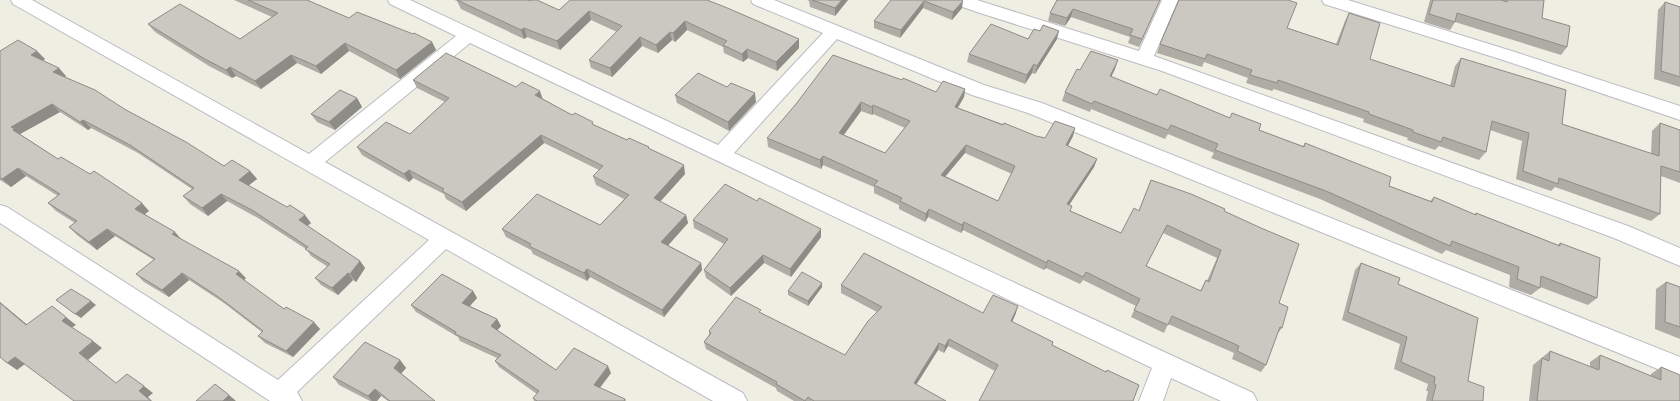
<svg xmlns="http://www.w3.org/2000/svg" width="1680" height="401" font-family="Cabin,sans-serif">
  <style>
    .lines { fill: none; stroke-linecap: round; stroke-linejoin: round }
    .minor-casing { stroke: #bbbcc3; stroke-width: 2 }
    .minor { fill: #fff; fill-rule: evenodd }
    .wall { fill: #aeaca5; fill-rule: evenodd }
    .shaded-wall { fill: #8d8c86 }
    .building { fill: #cac8c0; stroke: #8d8c86; fill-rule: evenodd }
  </style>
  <rect width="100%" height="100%" fill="#efeee3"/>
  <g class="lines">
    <g class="minor-casing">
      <path id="minor" d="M11 0H32L309 154 456 36 390 4 388 0H410L718 145 823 33 753 4 751 0H774L984 85 1042 103 1680 357V378L1028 113 972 95 837 39 734 153 1253 393 1257 401H1221L1171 378 1163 401H1139L1152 368 470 43 325 162 743 393 747 401H713L446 249 297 392 302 401H270L0 223V205L7 207 278 380 429 240 13 4Z
        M952 0H977L1139 51 1162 0H1178L1154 56 1628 226 1680 248V266L1614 238 1162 71 980 13 954 4Z
        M1322 0H1348L1515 52 1680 106V120L1503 60 1324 4Z"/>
    </g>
    <use href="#minor" class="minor"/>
  </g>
  <path class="wall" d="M234 0H307L349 18 432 42 436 50 400 79 349 51 321 74 297 63 261 89 236 76 232 78 209 66 155 32 148 24 240 39 272 17Z
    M454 0H528L559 10 707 0 799 48 777 71 748 58 743 62 724 53 723 47 687 30 675 42 672 40 658 53 642 46 612 77 591 68 589 60 617 32 591 20 560 50 527 37 524 39 461 9 457 1Z
    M807 0H848L835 16 810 7 809 1Z
    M891 0H961L962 8 952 20 923 8 900 38 874 28V21Z
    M1057 0H1160L1139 47 1128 43 1130 37 1071 17 1065 26 1048 21 1050 13Z
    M1430 0H1501L1503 1V0H1544L1542 18 1567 47 1561 55 1455 22 1450 30 1424 22Z
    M1665 2 1680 7V87L1654 79 1658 10Z
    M1349 13 1370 59 1450 86 1455 66 1461 58 1562 124 1651 154 1652 131 1660 123 1680 130V183L1661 176 1660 214 1651 221 1555 187 1551 191 1516 179 1522 141 1490 130 1486 152 1479 160 1439 146 1435 150 1407 140 1408 138 1363 122 1364 119 1274 89 1272 91 1246 83 1248 78 1204 62 1202 67 1157 53 1160 44 1287 28 1336 44 1345 21Z
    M1028 39H1057L1035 74 1032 73 1025 84 967 62 969 54Z
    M0 51 45 59 43 61 66 76 65 77 126 110 224 166 250 171 257 179 248 186 311 223 307 226 360 261 365 268 356 282 353 280 338 295 321 285 315 278 328 267 311 256 306 249 258 218 227 201 208 216 190 204 183 196 192 189 138 153 91 128 88 130 60 112 20 134 58 159 149 211 145 214 182 240 246 278 244 280 284 309 320 329 293 357 265 343 258 336 262 332 224 303 189 280 169 297 144 282 136 274 154 260 115 236 97 250 77 235 69 227 75 223 56 211 48 203 58 196 26 176 11 187 0 180Z
    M1115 69 1111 77 1157 95 1259 130 1303 146 1305 143 1389 186 1430 201 1434 197 1474 215 1476 213 1558 245 1560 243 1597 298 1588 305 1540 287V288L1531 295 1509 287 1510 275 1446 250 1442 254 1320 199 1211 158 1214 153 1168 134 1165 139 1091 109 1090 112 1062 101 1065 92 1080 70Z
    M413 80 516 87 543 99 572 115 627 140 649 149 685 174 660 202 686 215 688 223 668 245 701 263 702 270 664 317 590 277 587 281 533 254 531 250 506 237 502 229 600 225 624 199 596 185 593 176 599 170 544 143 466 211 446 199 444 194 413 178 409 182 362 155 357 147 410 134 445 102 417 88Z
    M902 80 936 92 965 89 964 97 958 108 1036 136 1045 138 1075 128 1073 136 1068 146 1097 159 1094 167 1069 205 1071 211 1121 233 1139 210 1151 180 1224 211 1279 303 1282 328 1277 334 1266 365 1261 372 1232 359 1234 353 1168 324 1164 333 1131 317 1136 306 1083 280 1080 284 1046 268 1044 270 963 230 961 233 928 217 925 222 899 209V205L874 193V187L823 165 821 169 768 147 767 138ZM861 111 872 115 873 114 905 128 885 153 844 135ZM965 153 1012 174 998 201 945 176ZM1163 233 1217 258 1207 281 1206 280 1200 291 1146 266Z
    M675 95 756 102 729 131 677 103Z
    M357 98 362 107 335 130 317 122 311 114Z
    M757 201 821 229V237L791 277 764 263 731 296 706 278 704 270 724 244 694 228 693 220Z
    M1361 263 1398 284 1483 401H1426L1428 391H1426L1428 384 1394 369 1400 344 1342 320 1355 270Z
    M1666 282 1680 287V339L1655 329 1656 289Z
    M841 285 983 313H1016L1012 322 1053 342 1052 345 1106 372 1139 385 995 371 948 346 944 353 938 350 916 385 946 401H794L777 391 776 388 706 349 704 342 709 335V331L761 313 845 355 877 312 841 293Z
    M822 287 808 306 788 295V291Z
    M473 291 477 298 470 306 497 319 501 326 497 330 556 370 611 373 600 388 625 399 626 401H534L533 398 537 394 499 367 495 361 497 358 460 341 458 337 416 312 411 305Z
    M1550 351 1590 367V362L1600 355 1651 376V374L1661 367 1680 401H1529L1533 365Z
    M400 360 406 368 401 373 435 401H388L381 396 377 401H370L339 385 333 377Z"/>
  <path class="shaded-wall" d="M842 0H848L835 16V8Z
    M1160 0 1139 47 1142 39Z
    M924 1 923 8 900 38 901 30Z
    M963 1 962 8 952 20 953 12Z
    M1073 9 1071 17 1065 26 1067 18Z
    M589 11 591 20 560 50 557 41Z
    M685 21 687 30 675 42 673 33Z
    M524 28 527 37 524 39 521 30Z
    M1059 31 1057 39 1035 74 1037 66Z
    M670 32 672 40 658 53 656 45Z
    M640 37 642 46 612 77 610 68Z
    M799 39V48L777 71 776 62Z
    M432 42 436 50 400 79 396 70Z
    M345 43 349 51 321 74 316 66Z
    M747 49 748 58 743 62 742 54Z
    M37 51 45 59 39 63 31 55Z
    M291 55 297 63 261 89 255 81Z
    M1118 60 1115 69 1107 85 1110 76Z
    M1034 64 1032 73 1025 84 1027 75Z
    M230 67 236 76 232 78 226 70Z
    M59 68 66 76 61 80 53 72Z
    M965 89 964 97 953 115 955 107Z
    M540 91 543 100 535 95Z
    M755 93 756 102 729 131 728 122Z
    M357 98 362 107 335 130 329 122Z
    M861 102V111L839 141V133Z
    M52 104 60 112 20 134 23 137 13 130 11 127Z
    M873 105V114L872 115V107Z
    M83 120 91 128 88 130 80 122Z
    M1075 128 1073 136 1064 153 1066 145Z
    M541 135 544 143 466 211 462 202Z
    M966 145 965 153 940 183 941 175Z
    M823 156V165L821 169 820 160Z
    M1097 159 1094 167 1064 213 1067 204Z
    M684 165 685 174 656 206 654 198Z
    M18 168 26 176 11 187 2 179Z
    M409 170 413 178 409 182 404 174Z
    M250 171 257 179 245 188 239 180Z
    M221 194 227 201 208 216 202 208Z
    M142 203 149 211 142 216 135 209Z
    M929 209 928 217 925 222 926 214Z
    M305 215 311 223 305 228 299 220Z
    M686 215 688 223 664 250 661 242Z
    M964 222 963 230 961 233 962 225Z
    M107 229 115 236 97 250 89 242Z
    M821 229V237L791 277 790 269Z
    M175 232 182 240 172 234Z
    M763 255 764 263 731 296 730 288Z
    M1048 260 1046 268 1044 270 1047 263Z
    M360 261 365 268 356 282 350 274Z
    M701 263 702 270 664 317 662 310Z
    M587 269 590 277 587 281 584 273Z
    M239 271 246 278 243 281 236 274Z
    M182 273 189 280 169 297 162 290Z
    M348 273 353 280 338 295 332 288Z
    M822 283V287L808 306V301Z
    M473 291 477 298 466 310 462 303Z
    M91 301 96 305 81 318 75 314Z
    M0 302 36 332 26 325 0 303Z
    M1018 306 1016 313 1009 329 1011 321Z
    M66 317 76 325 71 328 62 321Z
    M497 319 501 326 495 333 491 326Z
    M314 322 320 329 293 357 286 351Z
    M949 339 948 346 944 353 945 346Z
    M93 341 102 348 88 360 125 390 79 353Z
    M939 343 938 350 913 390 914 383Z
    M15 357 25 364 17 370 7 363Z
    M400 360 406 368 400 375 394 368Z
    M608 366 611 373 597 391 594 385Z
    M144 386 153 393 148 397 152 401H151L139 391Z
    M375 389 381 396 377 401H372L368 396Z
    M229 395 236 401H223Z"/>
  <path class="building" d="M248 0H307L349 18 357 12 413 34 414 33 432 42 396 70 345 43 316 66 291 55 255 81 230 67 226 70 203 58 148 24 180 4 240 39 278 13Z
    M457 0H528L530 1 531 0H537L559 10 570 0H707L725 7 799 39 776 62 747 49 742 54 723 45 727 41 685 21 673 33 670 32 656 45 640 37 610 68 589 60 622 26 589 11 557 41 524 28 521 30Z
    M812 0H842L835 8Z
    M891 0H961L963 1 953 12 924 1 901 30 874 21Z
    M1057 0H1160L1142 39 1130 35 1133 29 1073 9 1067 18 1050 13Z
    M1179 0H1288L1297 3 1287 28 1338 45 1349 13 1380 23 1370 59 1454 87 1461 58 1566 90 1562 124 1659 156 1660 123 1680 130V172L1661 166 1660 214 1559 178 1558 184 1523 171 1529 133 1492 121 1486 152 1443 137 1441 142 1413 132V130L1369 114V112L1278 80 1277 83 1250 75 1252 70 1207 54 1205 59 1160 44Z
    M1433 0H1501L1507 2V0H1544L1542 18 1570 26 1567 47 1457 13 1455 22 1429 14Z
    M1665 2 1680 7V77L1661 71Z
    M991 24 1028 39 1034 29 1040 31 1043 25 1059 31 1037 66 1034 64 1027 75 969 54Z
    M18 40 37 51 31 55 59 68 53 72 95 90 126 110 186 142 224 166 232 160 250 171 239 180 287 207 290 205 305 215 299 220 360 261 350 274 348 273 332 288 315 278 330 264 305 249 308 247 252 210 221 194 202 208 183 196 194 188 130 145 83 120 80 122 52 104 11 127 15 129 13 130 58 159 61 157 90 174 94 171 142 203 135 209 175 232 172 234 239 271 236 274 284 309 286 307 314 322 286 351 258 336 263 331 217 296 182 273 162 290 136 274 155 259 107 229 89 242 69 227 77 221 48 203 60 194 18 168 2 179 0 178V51Z
    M1091 51 1118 60 1110 76 1157 95 1160 89 1230 118 1232 113 1261 124 1259 130 1304 147 1305 143 1391 177 1389 186 1432 202 1434 197 1476 215V213L1560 246V243L1600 258 1597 298 1541 276 1540 288 1517 279 1519 267 1452 241 1450 246 1326 191 1215 150 1218 144 1171 125 1168 130 1094 101 1092 104 1065 92 1077 69 1080 70Z
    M446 53 516 87 522 82 540 91 535 95 572 115 575 113 593 122 592 124 627 140 629 138 649 147 648 148 684 165 654 198 686 215 661 242 701 263 662 310 587 269 584 273 529 246 531 244 502 229 537 194 600 225 629 195 593 176 603 166 541 135 462 202 442 191 444 189 409 170 404 174 357 147 386 122 410 134 449 98 413 80Z
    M833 55 902 80 903 78 936 92 943 81 965 89 955 107 1003 125 1004 123 1036 136 1045 138 1055 121 1075 128 1066 145 1097 159 1067 204 1072 206 1070 211 1121 233 1134 208 1139 211 1151 180 1191 194 1225 209 1224 211 1261 228 1299 244 1279 303 1288 307 1282 328 1280 327 1266 365 1237 351 1239 346 1172 316 1168 325 1134 310 1140 299 1086 272 1083 277 1048 260 1047 263 964 222 962 225 929 209 926 214 900 201 902 198 874 185 878 181 823 156 820 160 767 138 796 104ZM861 102 872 107 873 105 910 121 885 153 839 133ZM966 145 1015 166 998 201 941 175ZM1167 225 1221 250 1209 282 1206 280 1201 291 1146 266Z
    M698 73 727 87 731 83 755 93 728 122 675 95Z
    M340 90 357 98 329 122 311 114Z
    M725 184 757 201 759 198 821 229 790 269 763 255 730 288 704 270 728 239 693 220Z
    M864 253 983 313 993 295 1018 306 1011 321 1053 342 1052 345 1106 372 1107 370 1139 385 1133 401H979L998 365 949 339 945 346 939 343 914 383 946 401H814L808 397 805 401 776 384 777 382 704 342 711 333 709 331 736 297 761 310 759 312 845 355 868 321 882 307 841 285Z
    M1361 263 1400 278 1398 284 1478 318 1468 381 1484 387 1483 401H1432L1436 385 1434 384 1435 377 1401 362 1407 337 1348 312Z
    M802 272 822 283 808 301 788 291Z
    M442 274 473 291 462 303 497 319 491 326 556 370 574 348 608 366 594 385 625 399 624 401H537L533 398 539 391 495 361 501 355 455 334 456 332 411 305Z
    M1666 282 1680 287V327L1665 322Z
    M71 289 91 301 75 314 56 300Z
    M0 303 26 325 52 306 66 317 62 321 93 341 79 353 116 383 127 374 144 386 139 391 151 401H74L15 357 7 363 0 357Z
    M365 342 400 360 394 368 435 401H390L375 389 368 396 333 377Z
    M1550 351 1599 370 1600 355 1661 380V367L1680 375V401H1537L1542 358 1549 361Z
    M215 384 229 395 223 401H196Z"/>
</svg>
